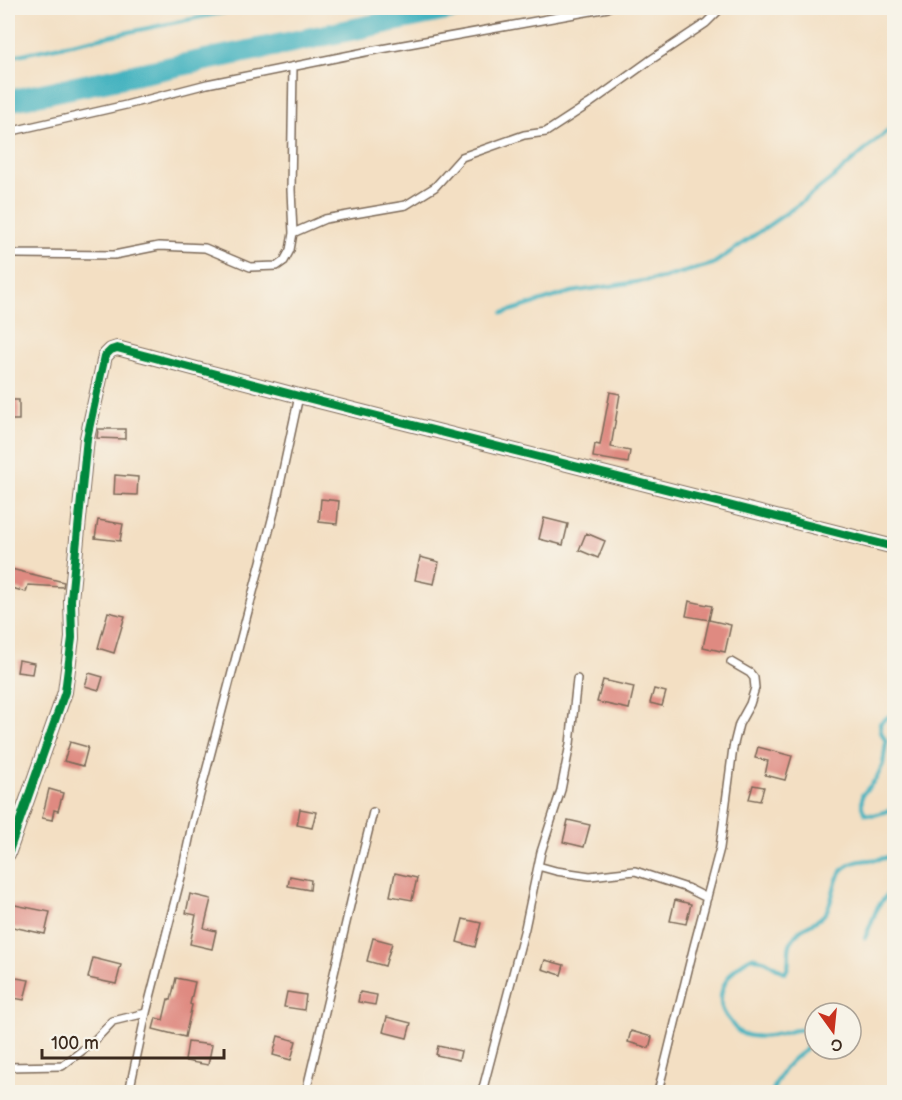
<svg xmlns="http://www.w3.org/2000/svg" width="902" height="1100" font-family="'Balsamiq Sans',sans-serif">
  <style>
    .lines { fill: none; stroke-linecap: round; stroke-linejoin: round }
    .stream { stroke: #45b3c0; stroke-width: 4 }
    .river { stroke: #45b3c0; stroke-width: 22 }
    .building { fill: #df8a81 }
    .lane-casing { stroke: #7b6958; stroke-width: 10 }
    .street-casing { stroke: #7b6958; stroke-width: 16 }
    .lane { stroke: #fff; stroke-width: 7 }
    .street { stroke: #fff; stroke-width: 14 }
    .cycleway-casing { stroke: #f7f3e8; stroke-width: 11 }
    .cycleway { stroke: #00873e; stroke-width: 8 }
  </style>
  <rect width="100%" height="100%" fill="#f7f3e8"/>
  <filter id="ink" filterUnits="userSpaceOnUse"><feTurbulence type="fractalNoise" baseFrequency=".0167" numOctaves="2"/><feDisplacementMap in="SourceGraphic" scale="12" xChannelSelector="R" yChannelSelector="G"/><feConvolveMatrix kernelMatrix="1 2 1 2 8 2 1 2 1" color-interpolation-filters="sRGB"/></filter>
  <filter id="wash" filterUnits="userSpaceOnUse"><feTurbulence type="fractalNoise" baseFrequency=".008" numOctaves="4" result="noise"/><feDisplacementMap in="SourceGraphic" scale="24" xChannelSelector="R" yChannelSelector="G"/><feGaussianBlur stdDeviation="1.35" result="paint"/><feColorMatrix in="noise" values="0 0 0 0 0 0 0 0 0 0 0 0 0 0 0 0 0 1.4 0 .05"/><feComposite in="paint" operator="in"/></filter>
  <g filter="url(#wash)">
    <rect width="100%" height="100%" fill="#f3dfc3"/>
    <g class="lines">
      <path class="stream" d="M8 57 245 8
        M503 313 571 292 663 278 713 264 798 205 841 171 894 125
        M894 717 889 716 880 723 881 732 886 742 883 764 876 779 862 795V807L865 814 874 815 894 809
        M865 938 878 906 894 886
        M772 1092C780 1074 788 1060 806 1050L808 1038 803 1030C793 1029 790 1032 780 1034 769 1037 754 1038 743 1034 738 1032 733 1026 730 1021 709 998 728 969 752 957L766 961 785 973C792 964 786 952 791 942 793 939 797 933 799 931 807 924 820 922 826 912 835 898 832 878 846 867 860 856 879 864 894 854"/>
      <path class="river" d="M8 101 456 8"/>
    </g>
    <g id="blocks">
      <path class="building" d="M610 392 620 394 611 447 630 451 628 463 593 457 595 444 600 445Z
        M8 400H19V420H9Z
        M98 429H125V439L97 438Z
        M115 475 138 477 137 495 114 494Z
        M321 499 339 501 337 524 319 522Z
        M544 518 568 524 563 545 539 539Z
        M98 520 123 524 120 541 95 538Z
        M586 533 605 541 598 558 579 550Z
        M420 557 439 562 434 584 415 580Z
        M11 569 64 582 63 587 28 585 26 592 8 587Z
        M689 601 712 606 709 620 686 616Z
        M108 612 125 616 114 653 98 648Z
        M709 620 731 625 725 652 703 647Z
        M19 660 34 663 32 674 17 672Z
        M89 673 103 677 99 690 85 686Z
        M603 680 634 687 629 709 597 702Z
        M654 689 666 692 662 706 650 703Z
        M70 742 88 747 83 766 64 761Z
        M758 747 792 756 785 780 765 775 768 761 755 758Z
        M753 785 764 787 760 801 749 799Z
        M49 789 63 793 58 811 54 810 52 820 42 818Z
        M300 809 316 812 312 828 297 825Z
        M568 820 590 825 584 847 563 842Z
        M395 873 417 878 412 900 390 896Z
        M290 876 311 880 310 890 288 886Z
        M190 894 211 899 204 928 216 931 212 949 190 944 196 915 186 913Z
        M675 900 691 904 686 924 670 921Z
        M10 904 50 912 45 934 8 926V917Z
        M463 919 481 923 475 947 457 942Z
        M373 938 392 943 385 966 367 961Z
        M93 958 121 965 116 984 88 978Z
        M545 960 564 965 561 975 542 969Z
        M10 977 29 980 24 1000 8 997Z
        M176 978 195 982 190 1004 192 1005 185 1037 153 1029 156 1018 163 1020 168 999 171 1000Z
        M287 992 306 995 304 1010 284 1007Z
        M360 992 377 995 375 1005 358 1002Z
        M387 1017 411 1023 407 1038 383 1032Z
        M631 1031 652 1037 649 1048 628 1042Z
        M278 1036 296 1041 291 1060 273 1055Z
        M188 1042 212 1045 208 1065 185 1061Z
        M438 1046 461 1051 459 1060 436 1055Z"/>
    </g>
  </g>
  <g filter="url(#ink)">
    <use href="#blocks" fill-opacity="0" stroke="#7b6958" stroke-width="1.5"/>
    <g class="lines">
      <g class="lane-casing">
        <path id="lane" d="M8 132 126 105 207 84 370 51 608 8
          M293 233 325 219 406 205 435 187 462 157 524 135 546 132 589 104 649 61 706 23 721 8
          M8 253 17 254 114 255 159 246 205 248 250 267 277 266 284 261 290 250 293 233 291 190 293 67
          M538 866 556 871 590 876 635 871 687 888 707 898
          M8 1067 62 1066 92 1043 113 1021 146 1013
          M129 1092 146 1013 181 877 192 825 274 512 299 396
          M306 1092 353 893 373 812
          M482 1092 525 928 541 852 561 790 570 744 577 679
          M658 1092 694 946 720 848 733 748 739 724 750 704 755 688 754 678 750 673 731 662"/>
      </g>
      <g class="street-casing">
        <path id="street" d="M8 854 65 692 72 638 71 600 87 438 105 356 111 350 117 348 299 396 894 547"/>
      </g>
      <use href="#lane" class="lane"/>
      <use href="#street" class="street"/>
      <g class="cycleway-casing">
        <path id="cycleway" d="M8 854 65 692 72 638 71 600 87 438 105 356 111 350 117 348 299 396 894 547"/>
      </g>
      <use href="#cycleway" class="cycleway"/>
    </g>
  </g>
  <rect width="902" height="1100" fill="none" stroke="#f7f3e8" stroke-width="30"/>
  <g transform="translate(833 1031) rotate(165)"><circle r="28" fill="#f7f3e8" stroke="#aca397" stroke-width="1.5"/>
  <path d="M0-4.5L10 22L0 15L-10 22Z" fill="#c8321e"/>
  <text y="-9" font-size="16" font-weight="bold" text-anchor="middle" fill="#3b2a1e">С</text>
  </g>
  <path d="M42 1049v9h182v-9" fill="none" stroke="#3b2a1e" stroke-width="3"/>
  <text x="51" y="1049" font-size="18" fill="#3b2a1e" stroke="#f7f3e8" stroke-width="4.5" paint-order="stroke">100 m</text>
</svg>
